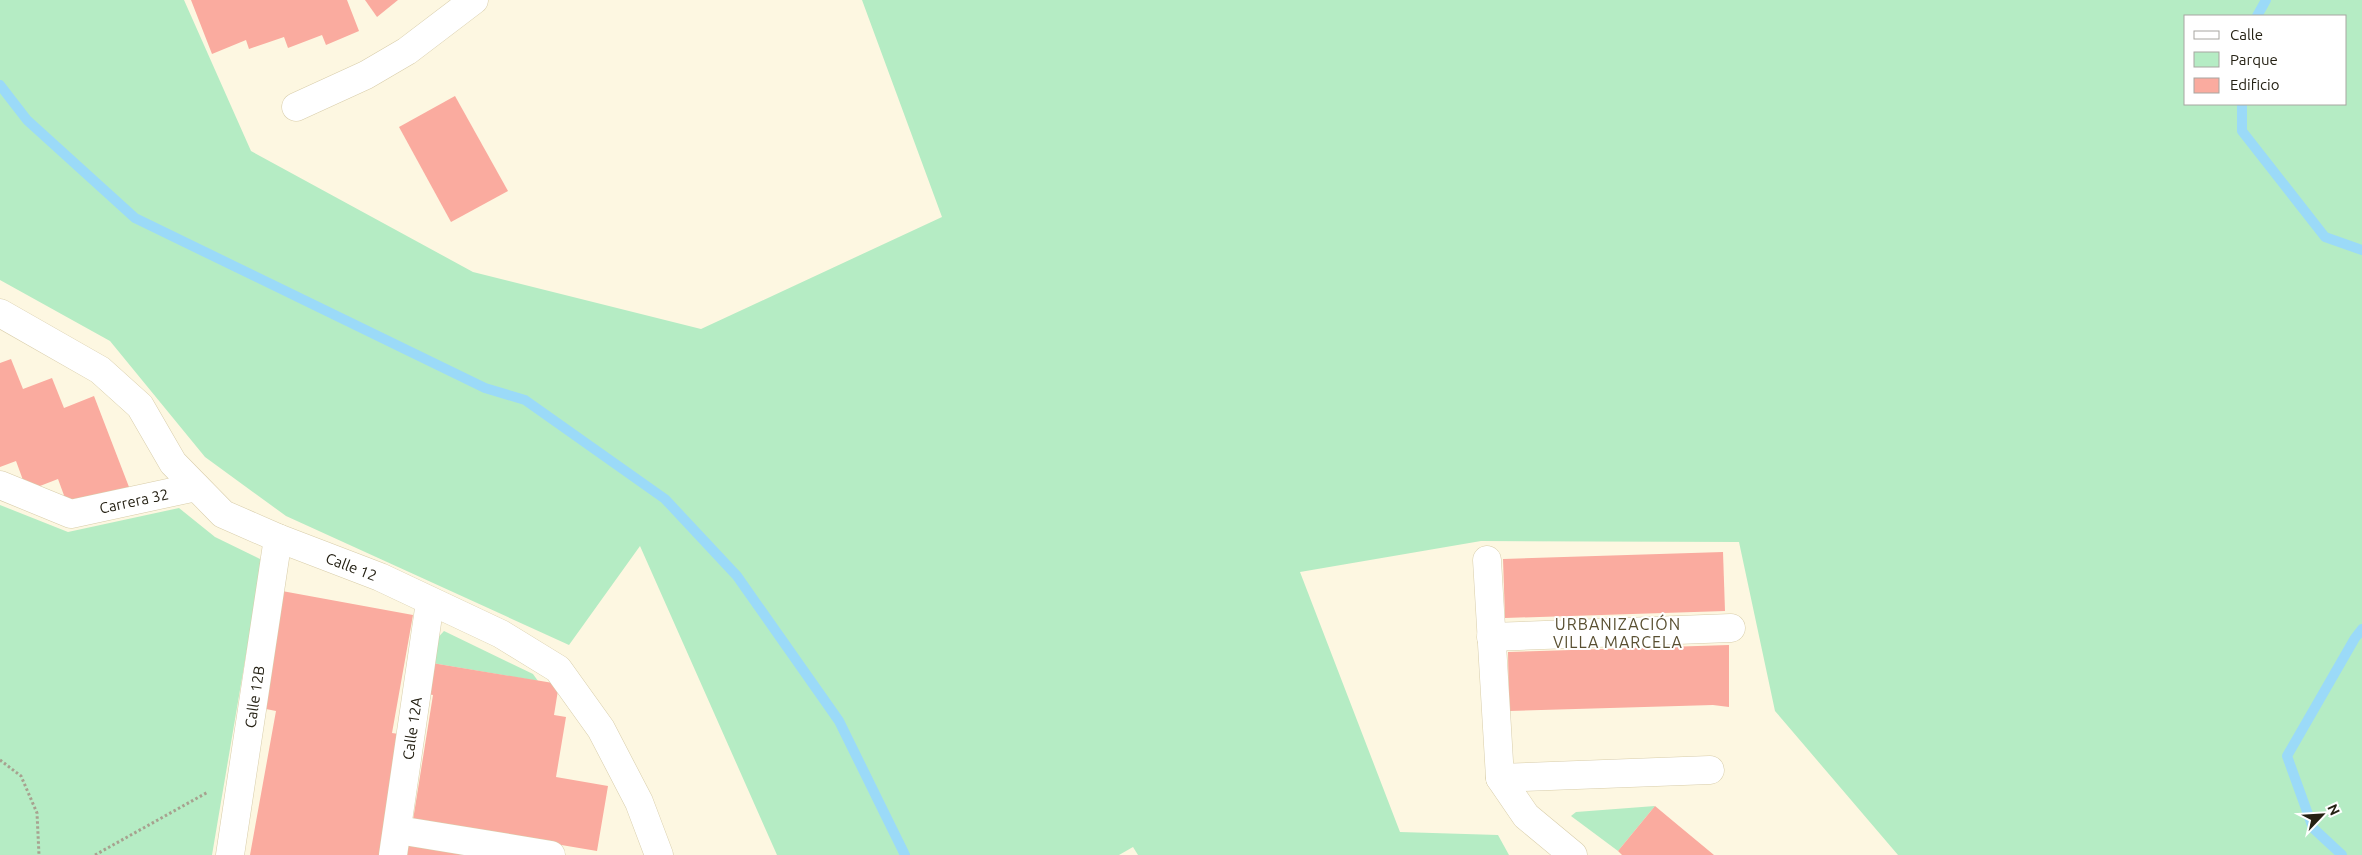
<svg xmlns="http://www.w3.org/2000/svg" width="2362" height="855" viewBox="0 0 2362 855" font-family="Ubuntu,sans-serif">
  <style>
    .green { fill: #b5ecc4; fill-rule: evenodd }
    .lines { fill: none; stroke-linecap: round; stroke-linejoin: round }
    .stream { stroke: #9bdaf8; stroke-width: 10 }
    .building { fill: #faab9f }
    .minor-casing { stroke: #d8cdaa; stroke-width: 29 }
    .path { stroke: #a7a18f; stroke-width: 3; stroke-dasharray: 2.5 2.5; stroke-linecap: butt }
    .minor { stroke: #fff; stroke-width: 28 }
    .labels { text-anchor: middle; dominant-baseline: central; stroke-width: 4; stroke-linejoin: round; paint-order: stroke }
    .street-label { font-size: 15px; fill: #252114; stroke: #fff }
    .neighbourhood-label { font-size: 16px; letter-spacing: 1px; fill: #594f31; stroke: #fff }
  </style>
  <rect width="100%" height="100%" fill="#fdf7e1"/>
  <g class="green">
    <path d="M0 0H184L251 151 473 272 701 329 942 217 862 0H2362V855H1898L1775 711 1739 542 1481 541 1300 572 1400 832 1498 835 1509 855H1138L1133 847 1119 855H777L640 546 569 645 286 516 205 457 110 341 0 280ZM2186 16H2346V104H2186Z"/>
    <path d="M0 505 68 532 179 508 215 537 262 560 212 855H0Z"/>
    <path d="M444 631 533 674 538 681 426 662 433 643Z"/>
    <path d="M1655 806 1618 851 1571 816 1576 812Z"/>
  </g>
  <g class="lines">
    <g class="stream">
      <path d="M2257 16 2266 0"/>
      <path d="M0 85 27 120 135 218 485 388 525 400 665 499 737 576 839 721 905 855"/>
      <path d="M2242 104V131L2325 237 2362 250"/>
      <path d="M2342 855 2313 828 2287 756 2355 638 2362 629"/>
    </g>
  </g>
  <g class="building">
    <path d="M191 0H347L359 31 326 45 322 35 288 48 284 37 249 49 246 40 212 54Z"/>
    <path d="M365 0H398L377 17Z"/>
    <path d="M455 96 508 191 451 222 399 127Z"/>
    <path d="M11 359 23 389 52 378 64 408 94 396 129 487 69 509 58 479 27 491 16 461 0 467V363Z"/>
    <path d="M1723 552 1725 611 1505 618 1503 559Z"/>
    <path d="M282 591 413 615 392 733 406 735 385 855H250L276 711 261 708Z"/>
    <path d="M1729 645V707L1713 705 1509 711 1508 652Z"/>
    <path d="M426 662 559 684 554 715 566 717 556 777 608 786 597 851 413 820 433 695 421 693Z"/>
    <path d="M1655 806 1679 826 1714 855H1622L1618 851Z"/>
    <path d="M409 841 487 855H407Z"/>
  </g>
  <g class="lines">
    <defs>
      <g id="minor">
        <path d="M296 107 366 75 407 51 474 0"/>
        <path id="s1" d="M0 313 100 370 140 406 173 463 223 514 278 538 380 577 501 634 558 669 601 729 639 802 659 855"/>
        <path id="s2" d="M0 485 71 514 196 487"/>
        <path d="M1487 560 1500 778 1526 816 1573 855"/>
        <path d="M1491 637 1731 628"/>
        <path d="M1500 778 1710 770"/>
        <path d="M398 830 551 855"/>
        <path id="s3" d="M230 855 278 538"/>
        <path id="s4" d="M393 855 430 602"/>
      </g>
    </defs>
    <use href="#minor" class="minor-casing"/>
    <g class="path">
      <path d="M0 760 21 776 37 813 39 855"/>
      <path d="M95 855 208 792"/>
    </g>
    <use href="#minor" class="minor"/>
  </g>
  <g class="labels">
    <g class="street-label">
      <text stroke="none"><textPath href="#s2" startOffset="141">Carrera 32</textPath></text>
      <text stroke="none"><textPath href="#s1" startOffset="445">Calle 12</textPath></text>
      <text stroke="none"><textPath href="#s3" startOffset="160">Calle 12B</textPath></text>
      <text stroke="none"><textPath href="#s4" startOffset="128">Calle 12A</textPath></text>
    </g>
    <g class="neighbourhood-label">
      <text x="1618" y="624">URBANIZACIÓN<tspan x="1618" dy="18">VILLA MARCELA</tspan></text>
    </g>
  </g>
  <rect x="2184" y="15" width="162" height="90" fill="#ffffff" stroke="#a8a6a1"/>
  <rect x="2194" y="31" width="25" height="8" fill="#ffffff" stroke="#a8a6a1"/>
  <text x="2230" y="40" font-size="15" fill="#252114">Calle</text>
  <rect x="2194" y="52" width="25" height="15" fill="#b5ecc4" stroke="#a8a6a1"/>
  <text x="2230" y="65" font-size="15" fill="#252114">Parque</text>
  <rect x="2194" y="78" width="25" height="15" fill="#faab9f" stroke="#a8a6a1"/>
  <text x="2230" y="90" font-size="15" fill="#252114">Edificio</text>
  <g transform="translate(2322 815) rotate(65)" stroke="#ffffff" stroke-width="4" paint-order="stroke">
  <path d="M0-4L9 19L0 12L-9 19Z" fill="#252114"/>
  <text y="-8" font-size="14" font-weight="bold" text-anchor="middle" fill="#252114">N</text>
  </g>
</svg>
